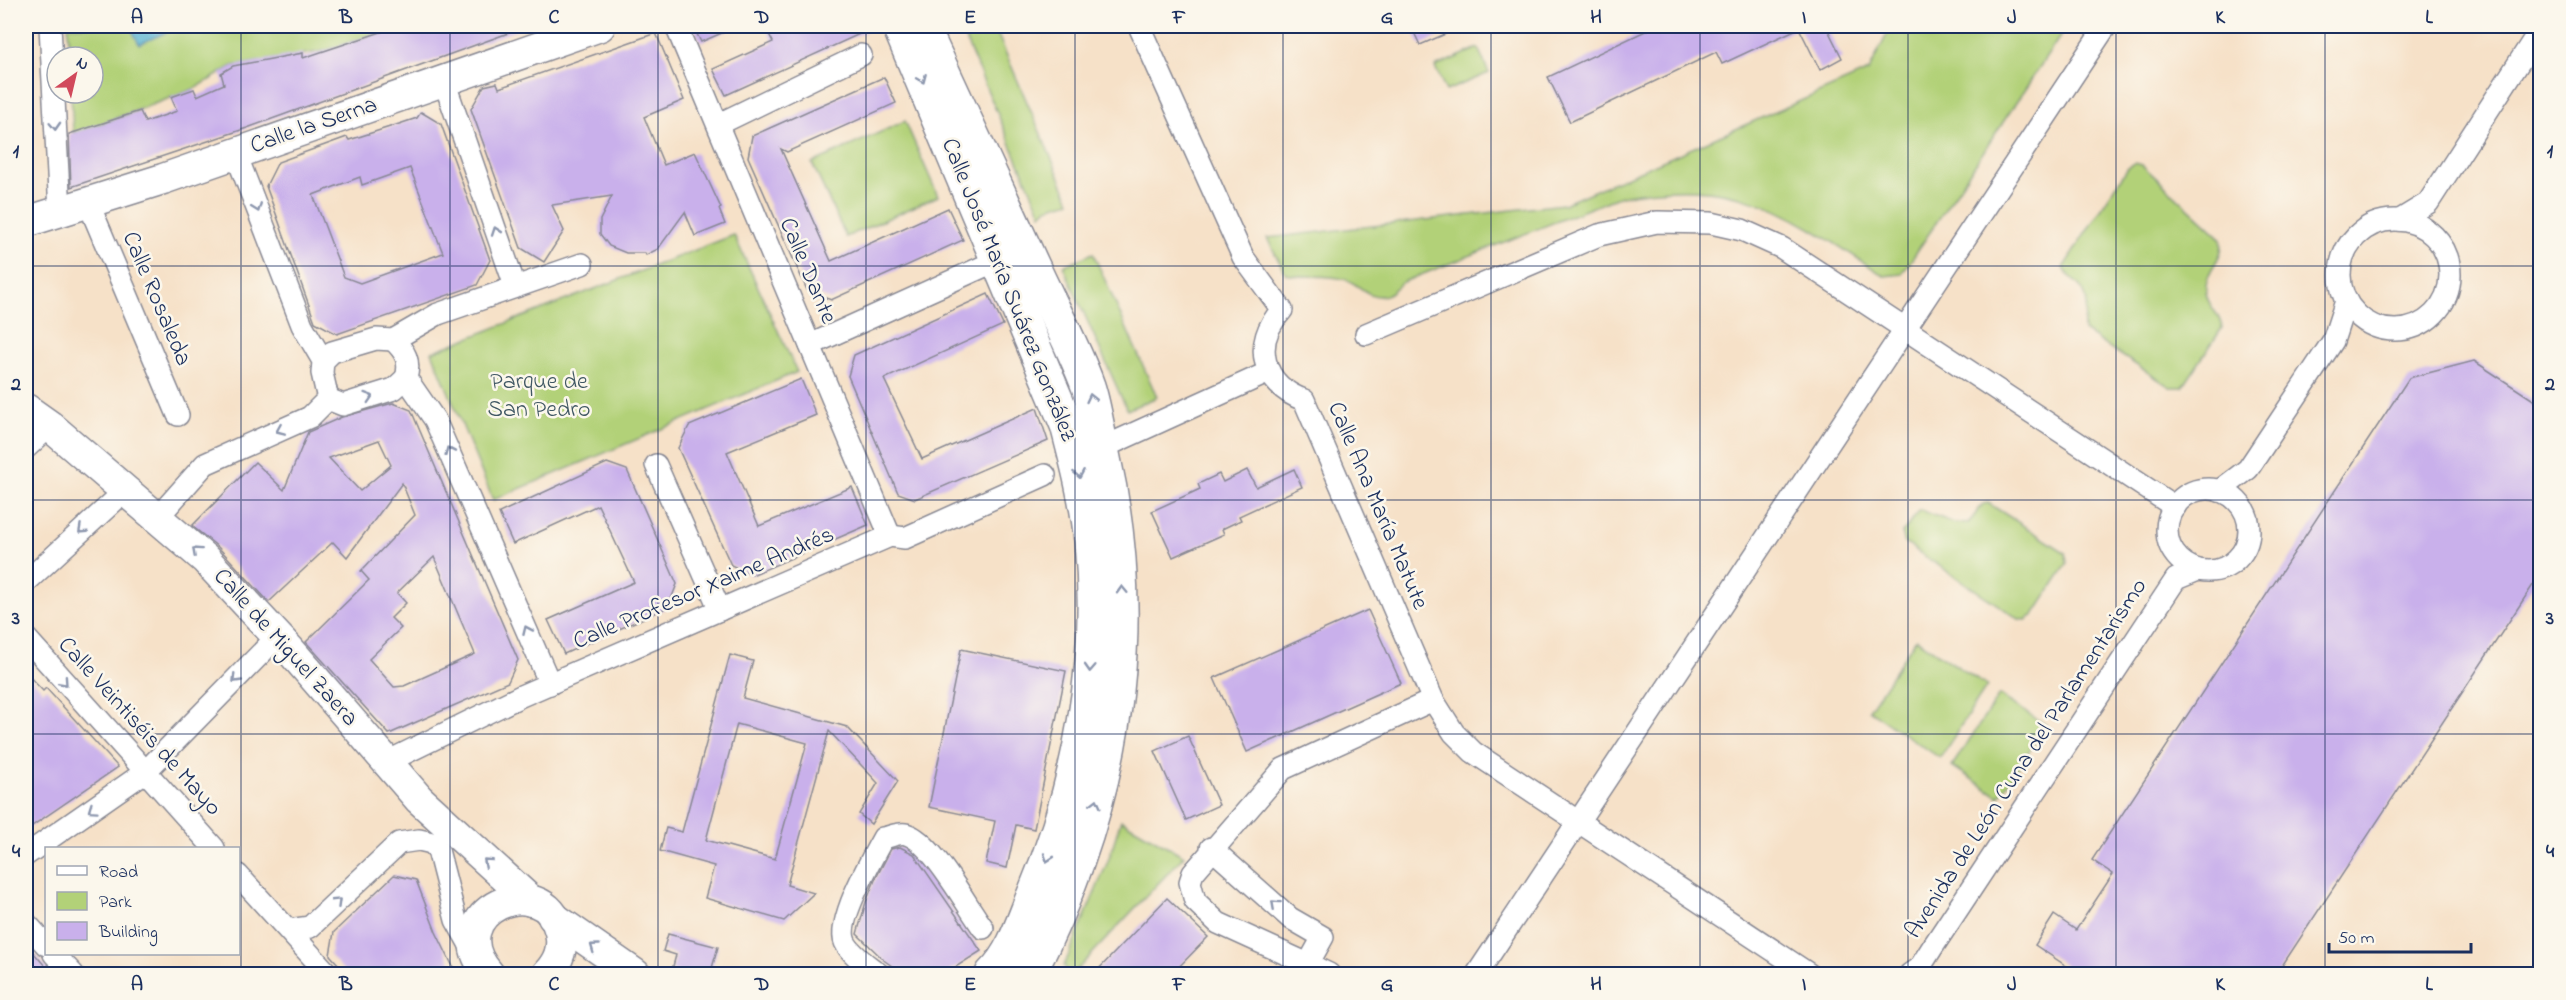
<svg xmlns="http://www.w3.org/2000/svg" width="2566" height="1000" viewBox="0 0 2566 1000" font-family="'Indie Flower',sans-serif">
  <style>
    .green { fill: #b2d178; stroke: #66806b; stroke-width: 1.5 }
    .water { fill: #52b1d1; stroke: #367098; stroke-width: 1.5 }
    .building { fill: #c9b0eb; fill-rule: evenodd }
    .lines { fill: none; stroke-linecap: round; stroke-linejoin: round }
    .street-casing { stroke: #888893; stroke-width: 24 }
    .secondary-casing { stroke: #888893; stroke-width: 33 }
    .primary-casing { stroke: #888893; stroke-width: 36 }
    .street { stroke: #fff; stroke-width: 21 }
    .secondary { stroke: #fff; stroke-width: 30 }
    .primary { stroke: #fff; stroke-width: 33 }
    .oneway { stroke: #8d97ae }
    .grid { fill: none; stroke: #1b2f5e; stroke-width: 1.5; stroke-opacity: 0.55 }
    .labels { text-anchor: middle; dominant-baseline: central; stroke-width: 5; stroke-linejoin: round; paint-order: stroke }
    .street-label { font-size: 24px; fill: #1b2f5e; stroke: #fbf7ec }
    .park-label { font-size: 24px; fill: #415864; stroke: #fbf7ec }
    .neatline { fill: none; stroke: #1b2f5e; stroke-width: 2 }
    .grid-label { font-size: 20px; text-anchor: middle; font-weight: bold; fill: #1b2f5e }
  </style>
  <rect width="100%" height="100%" fill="#fbf7ec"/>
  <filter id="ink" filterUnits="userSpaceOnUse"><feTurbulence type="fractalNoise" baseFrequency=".0167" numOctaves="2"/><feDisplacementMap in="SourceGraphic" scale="12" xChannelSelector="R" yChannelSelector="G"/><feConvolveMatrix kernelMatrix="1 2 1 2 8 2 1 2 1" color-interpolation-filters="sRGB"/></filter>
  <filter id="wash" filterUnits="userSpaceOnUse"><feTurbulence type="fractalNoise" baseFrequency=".008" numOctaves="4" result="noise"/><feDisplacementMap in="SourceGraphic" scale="24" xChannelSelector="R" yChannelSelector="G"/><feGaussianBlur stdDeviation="1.35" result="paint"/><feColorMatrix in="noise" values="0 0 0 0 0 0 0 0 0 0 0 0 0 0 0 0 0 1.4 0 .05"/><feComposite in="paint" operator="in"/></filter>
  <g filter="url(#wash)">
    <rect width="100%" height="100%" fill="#f6e1c8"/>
    <g class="green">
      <path d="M68 26H399L324 51 233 66 194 89 79 132H73L71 93H93V57H69Z"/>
      <path d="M984 26H994L1070 201 1047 208 1041 214 963 34Z"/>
      <path d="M1891 26H2067L1902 274 1884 276C1789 213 1740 174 1621 196L1403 282C1394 288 1391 296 1380 296 1368 297 1358 284 1347 280 1326 273 1306 279 1286 274L1267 238 1564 204 1869 71Z"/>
      <path d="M1478 48 1489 73 1446 91 1435 67Z"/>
      <path d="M905 121 938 196 846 237 812 163Z"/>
      <path d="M2135 163 2142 165 2221 238C2226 258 2207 267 2206 286 2204 304 2220 312 2222 328L2183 387H2170L2084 331C2082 319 2089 310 2086 298 2083 284 2069 280 2063 268L2128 167Z"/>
      <path d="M734 235 797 372 493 500 432 352Z"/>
      <path d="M1093 253 1157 397 1127 410 1063 266Z"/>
      <path d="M1988 503 2066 553 2067 564 2034 615 2026 620 2019 619 1905 543 1902 533 1920 510 1954 523 1968 524 1983 504Z"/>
      <path d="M1916 639 1987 686 1940 758 1869 710Z"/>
      <path d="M1999 695 2046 725 1999 797 1952 766Z"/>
      <path d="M1121 820 1184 856 1074 973 1069 974 1064 966 1108 861Z"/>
    </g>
    <path class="water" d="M130 26H181L139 44Z"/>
    <g id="blocks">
      <g class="building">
        <path d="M399 26 525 27 247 128 71 187 69 134 140 111 145 122 177 111 171 97 194 89 197 96 224 84 221 73 233 66 303 53V58Z"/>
        <path d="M693 26H738L701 42Z"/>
        <path d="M765 26H877L726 95 713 69 773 42Z"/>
        <path d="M1411 26H1464L1420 45Z"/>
        <path d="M1656 26H1826L1842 58 1820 70 1799 28 1722 64 1716 52 1570 122 1548 77Z"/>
        <path d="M656 33 684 100 644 117 664 165 695 152 721 208 719 209 725 224 695 236 685 212 658 249 646 255 645 253H626L609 246 600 234V220L612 196 552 205 564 231 544 262 521 248 471 109 484 86 497 83 499 88Z"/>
        <path d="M884 77 896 103 787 152 781 149 831 261 948 208 963 240 831 300 807 290 748 157 752 136Z"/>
        <path d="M421 112 441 124 490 260 477 285 337 334 315 322 266 186 278 162 347 137 349 140 393 126 417 118ZM410 168 443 253 360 283 344 277 313 195 360 177 362 185Z"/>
        <path d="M988 294 1003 325 884 379 922 459 1037 408 1048 441 915 499 898 493 848 376 854 355Z"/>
        <path d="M2474 361 2541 405V573L2276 975H2080L2035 945 2054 915 2076 930 2113 874 2092 860 2409 378Z"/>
        <path d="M801 379 816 415 727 452 759 526 852 487 868 525 752 575 731 565 678 448 689 426Z"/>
        <path d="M393 403 411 410 518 660 508 682 389 734 306 642 369 580 361 571 415 515 402 483 347 557 333 542 269 602 218 547 192 526 255 462 284 490 308 432 342 417ZM379 440 391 465 360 491 329 458ZM434 557 475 654 404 686 394 687 369 659 401 628 391 618 406 603 397 593Z"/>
        <path d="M607 463 627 470 677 584 668 607 564 654 548 620 634 582 598 505 513 544 499 513Z"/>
        <path d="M1294 469 1302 487 1239 516 1241 520 1222 529 1224 534 1173 557 1152 511 1200 489 1198 484 1219 474 1223 482 1247 470 1256 487Z"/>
        <path d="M1368 610 1401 683 1247 752 1214 678Z"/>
        <path d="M961 649 1066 671 1034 829 1016 825 1007 868 986 863 995 821 929 807Z"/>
        <path d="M730 655 753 661 743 698 847 727 898 781 871 824 859 814 878 783 829 731 787 885 814 893 784 921 705 898 714 866 660 851 666 828 682 832ZM737 724 807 743 775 859 706 840Z"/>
        <path d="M26 673 43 691 46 688 118 767 26 830Z"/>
        <path d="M1188 736 1219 805 1186 820 1155 751Z"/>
        <path d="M900 847 914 854 981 951 943 975 903 974 885 961 857 934 866 902 875 880 891 849Z"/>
        <path d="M394 875 416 880 436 932 457 975H348L330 955 334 932Z"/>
        <path d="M1167 898 1208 937 1171 975H1093Z"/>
        <path d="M668 934 718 947 710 975H687L672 970 676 955 663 951Z"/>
        <path d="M26 944 53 975H26Z"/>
      </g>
    </g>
  </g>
  <g filter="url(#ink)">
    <use href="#blocks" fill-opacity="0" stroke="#888893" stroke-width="1.5"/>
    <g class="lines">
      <defs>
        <g id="street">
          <path d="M50 26 60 211"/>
          <path d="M676 26 890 536"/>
          <path d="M1139 26 1243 257 1282 310C1251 343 1262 385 1304 400L1433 700 1454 733 1473 752 1809 974"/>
          <path d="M444 81 515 286"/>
          <path d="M719 124 861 55"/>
          <path d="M236 154 302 325 323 361 322 373 328 399"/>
          <path d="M88 202 178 415"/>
          <path d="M2400 220 2428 203 2540 30"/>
          <circle cx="2395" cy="275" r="55"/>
          <path d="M1366 334 1599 235 1657 222 1711 223 1742 230 1782 248 2175 507"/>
          <path d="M393 340C405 351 411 361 406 378L435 420 550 684"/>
          <path d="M810 345 1009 255"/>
          <path d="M323 361 332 352 376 339 393 340 438 314 582 264"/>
          <path d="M328 399 343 405 394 389 406 378"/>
          <path d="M26 448 50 426"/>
          <path d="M1102 448 1269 372"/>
          <path d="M656 465 720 610"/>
          <circle cx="2208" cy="530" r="41"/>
          <path d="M2219 491 2248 469 2258 454 2333 341 2346 301"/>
          <path d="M158 517 205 464 310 417 328 399"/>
          <path d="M26 582 126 490"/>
          <path d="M26 638 214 848"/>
          <path d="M387 762 521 696 890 536 905 538 1045 475"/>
          <path d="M1211 848 1290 918 1323 937 1308 964 1218 923 1195 901 1190 882 1193 873 1283 769 1433 700"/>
          <path d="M26 855 145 772 277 637"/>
          <path d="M238 875 328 974"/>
          <path d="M26 923 46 945"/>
          <path d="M289 930 310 927 399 843 419 840 432 843 438 850 456 920 474 952"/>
          <path d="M54 954 73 974"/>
          <path d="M1308 964 1329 974"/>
          <path d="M879 974C868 965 851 955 845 942 836 922 872 858 883 838 890 837 899 832 906 834 932 841 966 905 983 928"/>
          <path d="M1477 974 2106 26"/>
          <path d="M1910 974 1920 967 1932 948 2176 579 2198 570"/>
        </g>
        <g id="secondary">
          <path d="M26 222 163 179 600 26"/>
          <path d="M26 409 50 426 205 559 290 650 419 799 531 901"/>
          <path d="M553 917 635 974"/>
          <path d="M489 974C435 912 545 865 560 932 564 949 558 962 547 974"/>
        </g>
        <g id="primary">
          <path d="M899 26 1067 425C1077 463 1087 502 1091 541 1103 660 1080 785 1034 894 1023 921 1013 954 992 974"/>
          <path d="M927 37C963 116 1000 194 1036 273 1053 310 1074 347 1088 386 1095 407 1098 432 1103 454 1144 635 1113 810 1029 974"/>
        </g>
      </defs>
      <use href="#street" class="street-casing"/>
      <use href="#secondary" class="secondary-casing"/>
      <use href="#primary" class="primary-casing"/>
      <use href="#street" class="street"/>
      <use href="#secondary" class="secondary"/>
      <use href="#primary" class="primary"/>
    </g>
    <defs><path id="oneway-chevron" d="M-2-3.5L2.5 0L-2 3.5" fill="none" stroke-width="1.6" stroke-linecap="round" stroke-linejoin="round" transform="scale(1.5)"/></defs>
    <g class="oneway">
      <use href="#oneway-chevron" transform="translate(922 79) rotate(67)"/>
      <use href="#oneway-chevron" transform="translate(55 126) rotate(87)"/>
      <use href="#oneway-chevron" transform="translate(257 208) rotate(69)"/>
      <use href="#oneway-chevron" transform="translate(496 231) rotate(-109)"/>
      <use href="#oneway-chevron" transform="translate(369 397) rotate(-18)"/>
      <use href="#oneway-chevron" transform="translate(1091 398) rotate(-103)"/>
      <use href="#oneway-chevron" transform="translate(280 430) rotate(157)"/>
      <use href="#oneway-chevron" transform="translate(449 451) rotate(-114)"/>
      <use href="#oneway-chevron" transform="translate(1079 474) rotate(80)"/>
      <use href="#oneway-chevron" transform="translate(82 530) rotate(137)"/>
      <use href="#oneway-chevron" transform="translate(196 551) rotate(-138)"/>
      <use href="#oneway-chevron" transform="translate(1122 590) rotate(-92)"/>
      <use href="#oneway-chevron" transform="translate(527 630) rotate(-114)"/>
      <use href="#oneway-chevron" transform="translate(1090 668) rotate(93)"/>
      <use href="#oneway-chevron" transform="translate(236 679) rotate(134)"/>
      <use href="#oneway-chevron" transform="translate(64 682) rotate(48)"/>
      <use href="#oneway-chevron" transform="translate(1096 803) rotate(-76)"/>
      <use href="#oneway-chevron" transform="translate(92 809) rotate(145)"/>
      <use href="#oneway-chevron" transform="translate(1048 858) rotate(109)"/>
      <use href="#oneway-chevron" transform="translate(487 862) rotate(-138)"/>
      <use href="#oneway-chevron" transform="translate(337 902) rotate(-44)"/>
      <use href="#oneway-chevron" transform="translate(1275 904) rotate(-138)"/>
      <use href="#oneway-chevron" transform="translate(594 947) rotate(-144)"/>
    </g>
  </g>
  <path class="grid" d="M241 26V974M450 26V974M658 26V974M866 26V974M1075 26V974M1283 26V974M1491 26V974M1700 26V974M1908 26V974M2116 26V974M2325 26V974M26 266H2540M26 500H2540M26 734H2540"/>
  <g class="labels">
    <g class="street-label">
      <text transform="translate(314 126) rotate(-19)">Calle la Serna</text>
      <text transform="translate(807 271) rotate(67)">Calle Dante</text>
      <text transform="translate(1008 290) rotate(68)">Calle José María Suárez González</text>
      <text transform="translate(156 299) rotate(67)">Calle Rosaleda</text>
      <text transform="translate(1377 506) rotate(67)">Calle Ana María Matute</text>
      <text transform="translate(704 589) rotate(-23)">Calle Profesor Xaime Andrés</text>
      <text transform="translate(285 648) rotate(48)">Calle de Miguel Zaera</text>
      <text transform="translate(139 727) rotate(48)">Calle Veintiséis de Mayo</text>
      <text transform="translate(2027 759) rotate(-57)">Avenida de León Cuna del Parlamentarismo</text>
    </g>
    <g class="park-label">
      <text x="539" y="382">Parque de<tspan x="539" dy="28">San Pedro</tspan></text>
    </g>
  </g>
  <rect width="2566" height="1000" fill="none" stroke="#fbf7ec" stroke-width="66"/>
  <rect x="45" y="847" width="195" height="108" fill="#fbf7ec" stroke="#a1a7b3" stroke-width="1.5"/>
  <rect x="57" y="866" width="30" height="9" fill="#ffffff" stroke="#a1a7b3" stroke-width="1.5"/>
  <text x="99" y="877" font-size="18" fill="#1b2f5e">Road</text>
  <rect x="57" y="892" width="30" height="18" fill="#b2d178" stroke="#a1a7b3" stroke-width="1.5"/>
  <text x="99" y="907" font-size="18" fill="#1b2f5e">Park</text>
  <rect x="57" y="922" width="30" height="18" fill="#c9b0eb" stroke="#a1a7b3" stroke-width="1.5"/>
  <text x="99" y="937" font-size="18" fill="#1b2f5e">Building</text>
  <g transform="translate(75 75) rotate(34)"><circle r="28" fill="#fbf7ec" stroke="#a1a7b3" stroke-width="1.5"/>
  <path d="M0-4.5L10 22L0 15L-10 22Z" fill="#d1495b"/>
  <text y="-9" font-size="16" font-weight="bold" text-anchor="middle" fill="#1b2f5e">N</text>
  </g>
  <path d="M2329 943v9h142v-9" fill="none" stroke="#1b2f5e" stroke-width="3"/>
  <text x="2338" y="943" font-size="18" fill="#1b2f5e" stroke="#fbf7ec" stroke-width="4.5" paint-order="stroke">50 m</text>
  <rect x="33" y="33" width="2500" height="934" class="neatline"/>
  <g class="grid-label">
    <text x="137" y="23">A</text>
    <text x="346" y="23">B</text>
    <text x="554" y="23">C</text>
    <text x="762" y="23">D</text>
    <text x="970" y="23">E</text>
    <text x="1179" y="23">F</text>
    <text x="1387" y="23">G</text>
    <text x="1596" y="23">H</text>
    <text x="1804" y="23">I</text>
    <text x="2012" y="23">J</text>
    <text x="2220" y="23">K</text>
    <text x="2429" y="23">L</text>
    <text x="16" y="157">1</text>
    <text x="2550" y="157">1</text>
    <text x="16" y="390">2</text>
    <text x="2550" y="390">2</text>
    <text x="16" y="624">3</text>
    <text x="2550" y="624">3</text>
    <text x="16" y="857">4</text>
    <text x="2550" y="857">4</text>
    <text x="137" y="990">A</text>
    <text x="346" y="990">B</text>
    <text x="554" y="990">C</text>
    <text x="762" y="990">D</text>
    <text x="970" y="990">E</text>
    <text x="1179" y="990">F</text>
    <text x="1387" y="990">G</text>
    <text x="1596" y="990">H</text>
    <text x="1804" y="990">I</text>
    <text x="2012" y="990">J</text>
    <text x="2220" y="990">K</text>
    <text x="2429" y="990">L</text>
  </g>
</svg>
